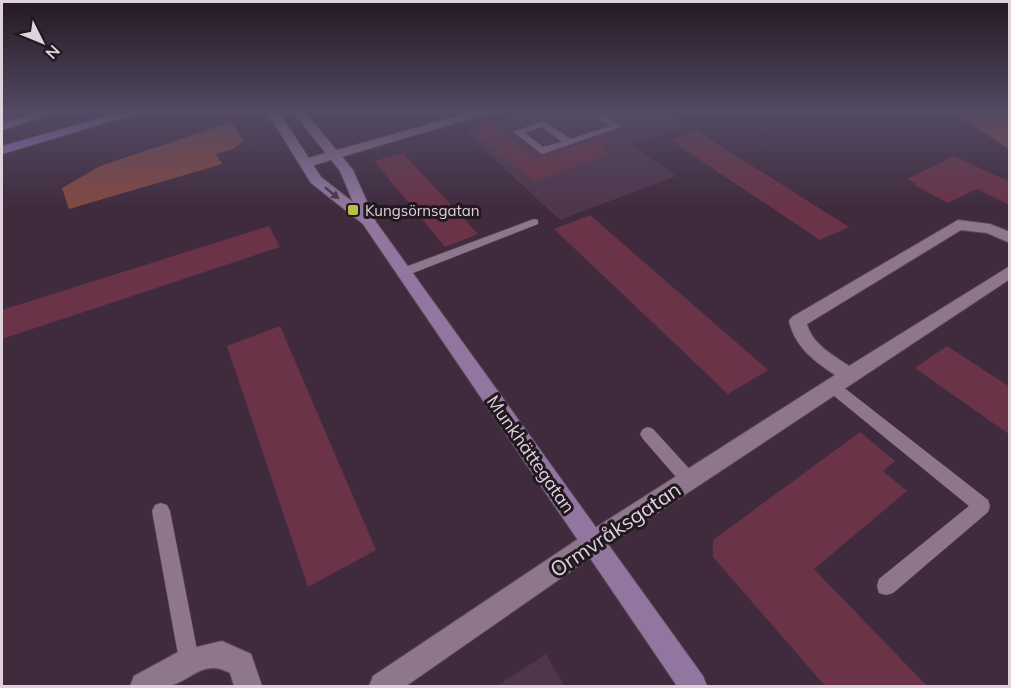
<svg xmlns="http://www.w3.org/2000/svg" width="1011" height="688" viewBox="0 0 1011 688" font-family="Mulish,sans-serif">
  <style>
    .built { fill: #4f364c }
    .green { fill: #834942 }
    .building { fill: #6a3347 }
    .lines { fill: none; stroke-linecap: round; stroke-linejoin: round }
    .service-casing { stroke: #5a4859; stroke-width: 1 }
    .minor-casing { stroke: #5a4859; stroke-width: 2 }
    .secondary-casing { stroke: #5a4859; stroke-width: 2 }
    .motorway-casing { stroke: #5a4859; stroke-width: 2 }
    .service { fill: #8e768c; fill-rule: evenodd }
    .minor { fill: #8e768c; fill-rule: evenodd }
    .secondary { fill: #91779f; fill-rule: evenodd }
    .motorway { fill: #9979ca; fill-rule: evenodd }
    .oneway { fill: #48394c }
    .poi-dot { fill: #b7c147; stroke: #211820; stroke-width: 2 }
    .labels { text-anchor: middle; dominant-baseline: central; stroke-width: 6; stroke-linejoin: round; paint-order: stroke }
    .far-poi-label { font-size: 15px; fill: #dfd2dd; stroke: #211820; text-anchor: start }
    .street-label { font-size: 18px; fill: #dfd2dd; stroke: #211820 }
    .near-street-label { font-size: 21px; fill: #dfd2dd; stroke: #211820 }
  </style>
  <rect width="100%" height="100%" fill="#402b3e"/>
  <g class="built">
    <path d="M527 112H665L687 126 632 145 676 176 560 220 464 131Z"/>
    <path d="M546 654 564 686H497Z"/>
  </g>
  <g class="green">
    <path d="M952 112H1009V149Z"/>
    <path d="M231 122 244 141 233 149 216 154 222 164 69 209 62 188 100 166Z"/>
  </g>
  <g class="building">
    <path d="M485 118 538 159 600 137 607 155 534 182 473 132Z"/>
    <path d="M697 131 849 227 820 240 670 140Z"/>
    <path d="M403 153 478 234 445 247 374 161Z"/>
    <path d="M954 156 1010 182V205L977 189 948 203 914 185 917 184 907 179Z"/>
    <path d="M590 215 768 370 728 394 554 229Z"/>
    <path d="M269 226 280 247 2 339V310Z"/>
    <path d="M280 326 376 550 308 587 227 346Z"/>
    <path d="M947 346 1010 387V435L915 368Z"/>
    <path d="M860 432 895 461 883 471 907 491 814 569 928 687H826L713 557V540Z"/>
  </g>
  <g class="lines">
    <defs>
      <g id="service">
        <path d="M590 112H600L621 127 542 154 513 132 543 121 571 139 610 126ZM542 127 562 142 543 147 525 133Z"/>
        <path d="M534 219 538 220V224L408 275 404 276 398 272 400 269Z"/>
        <path d="M833 381 838 383 988 500 990 506 988 512 893 593 886 595 879 593 877 586 879 579 969 506 828 391 826 387 828 383Z"/>
        <path d="M648 427 653 429 695 475 697 480 695 485 689 487 683 485 643 439 640 434 643 429Z"/>
        <path d="M161 503 167 505 170 511 199 660 196 667 189 670 182 667 179 660 152 511 155 505Z"/>
      </g>
      <g id="minor">
        <path d="M473 112H492L311 166H301L300 163 301 160Z"/>
        <path d="M958 220 990 224 1010 232V243L987 233 961 230 807 324C812 344 833 355 849 366L1010 266V279L600 551 406 686H369L373 676 584 535 835 375C814 361 795 347 789 321L792 317Z"/>
        <path d="M222 641 251 654 262 686H234L230 673C203 658 190 682 169 686 157 688 142 686 130 686L134 676 180 651Z"/>
      </g>
      <path id="secondary" d="M267 112H279L321 177 353 202 340 171 293 112H305L353 170 376 222 703 676 707 686H677L363 224 311 183Z"/>
      <g id="motorway">
        <path d="M39 112H58L2 130V123Z"/>
        <path d="M123 112H142L2 154V146Z"/>
      </g>
    </defs>
    <use href="#service" class="service-casing"/>
    <use href="#minor" class="minor-casing"/>
    <use href="#secondary" class="secondary-casing"/>
    <use href="#motorway" class="motorway-casing"/>
    <use href="#service" class="service"/>
    <use href="#minor" class="minor"/>
    <use href="#secondary" class="secondary"/>
    <use href="#motorway" class="motorway"/>
  </g>
  <defs><path id="oneway-solid" d="M-6-.8H1V-3.2L6.5 0L1 3.2V.8H-6Z" transform="scale(1.5)"/></defs>
  <use class="oneway" href="#oneway-solid" transform="translate(332 193) rotate(39)"/>
  <linearGradient id="sky" x2="0" y2="1"><stop stop-color="#231822"/><stop offset="0.54" stop-color="#534a63"/><stop offset="1" stop-color="#534a63" stop-opacity="0"/></linearGradient>
  <rect width="1011" height="208" fill="url(#sky)"/>
  <rect class="poi-dot" x="347" y="204" width="12" height="12" rx="3"/>
  <g class="labels">
    <g class="far-poi-label">
      <text x="365" y="210">Kungsörnsgatan</text>
    </g>
    <g class="street-label">
      <text transform="translate(531 454) rotate(55)">Munkhättegatan</text>
    </g>
    <g class="near-street-label">
      <text transform="translate(615 529) rotate(-34)">Ormvråksgatan</text>
    </g>
  </g>
  <rect width="1011" height="688" fill="none" stroke="#dfd2dd" stroke-width="6"/>
  <g transform="translate(42 42) rotate(133)" stroke="#211820" stroke-width="4.5" paint-order="stroke">
  <path d="M0-4.5L10 22L0 15L-10 22Z" fill="#dfd2dd"/>
  <text y="-9" font-size="16" font-weight="bold" text-anchor="middle" fill="#dfd2dd">N</text>
  </g>
</svg>
